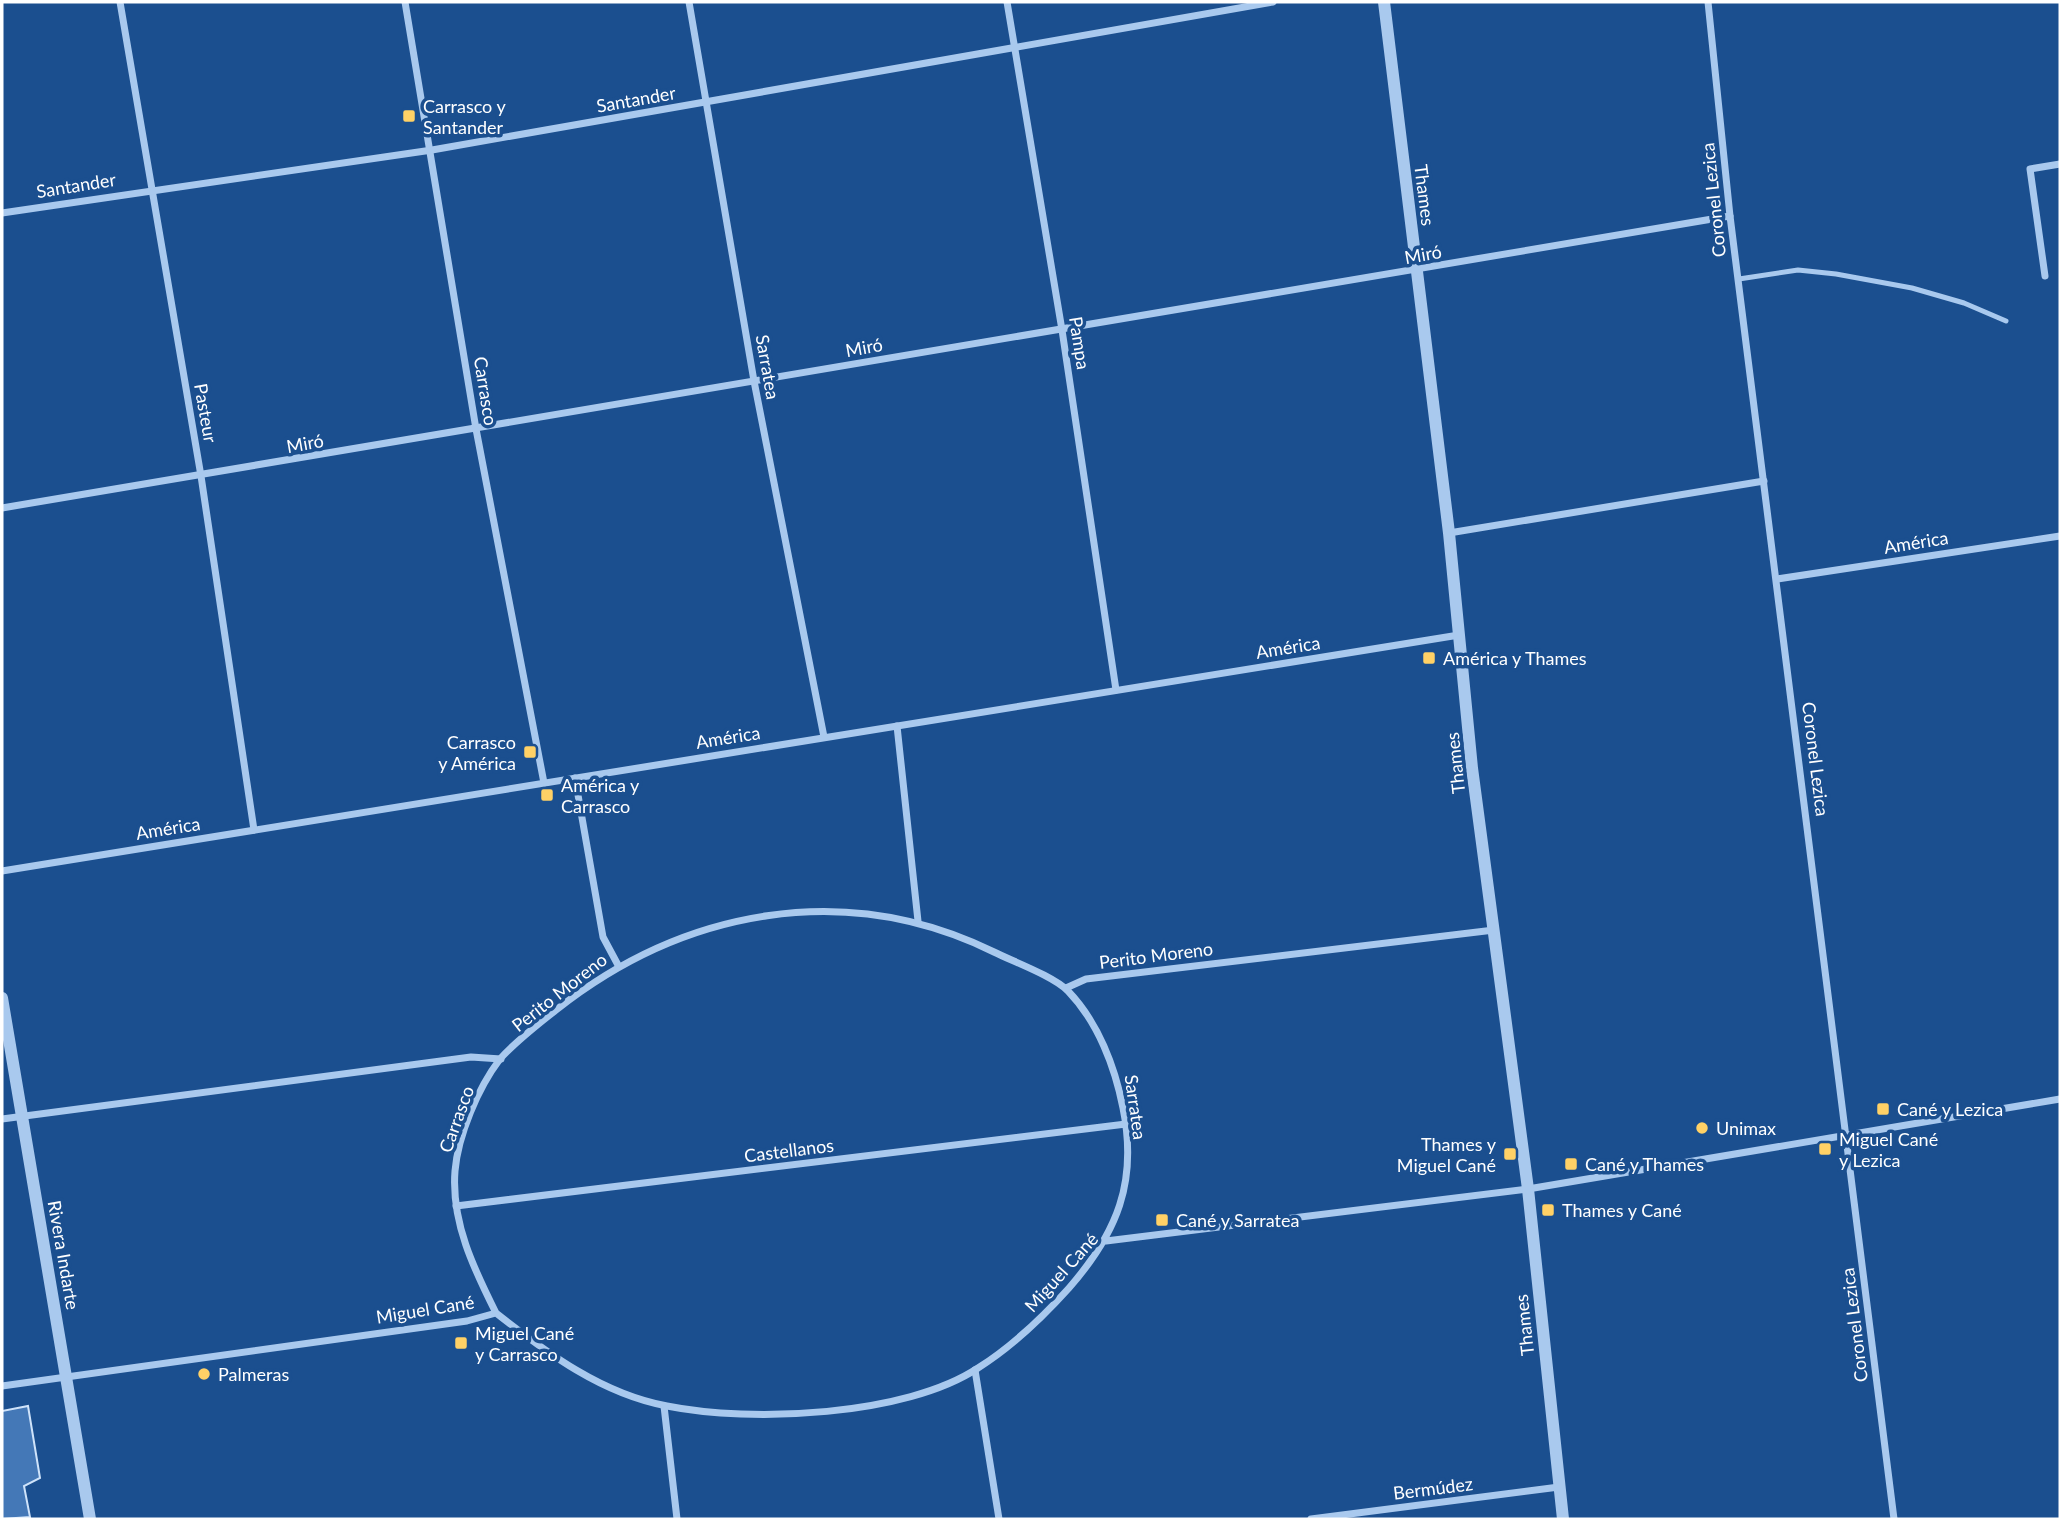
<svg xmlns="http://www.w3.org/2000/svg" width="2062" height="1521" viewBox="0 0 2062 1521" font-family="Lato,sans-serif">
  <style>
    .building { fill: #4478b7; stroke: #cfe3fa; stroke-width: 2 }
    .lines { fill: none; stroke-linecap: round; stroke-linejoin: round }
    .service { stroke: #a9c9ee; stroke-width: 5 }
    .minor { stroke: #a9c9ee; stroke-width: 7 }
    .tertiary { stroke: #a9c9ee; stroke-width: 12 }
    .poi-dot { fill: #ffd166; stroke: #1b4f8f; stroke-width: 2.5 }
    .labels { text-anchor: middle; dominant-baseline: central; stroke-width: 7; stroke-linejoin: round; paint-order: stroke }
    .street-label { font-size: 18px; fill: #fff; stroke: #1b4f8f }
    .poi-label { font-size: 18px; fill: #fff; stroke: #1b4f8f; text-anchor: start }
  </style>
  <rect width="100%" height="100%" fill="#1b4f8f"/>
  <path class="building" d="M28 1406 40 1478 24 1486 30 1517 2 1519V1411Z"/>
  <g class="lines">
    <path class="service" d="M1739 279 1798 270 1836 274 1912 288 1964 303 2006 321"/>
    <g class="minor">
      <path d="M120 2 201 476 254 830"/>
      <path d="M405 2 476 429 544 783"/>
      <path d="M689 2 754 381 824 737"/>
      <path d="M1007 2 1062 330 1116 690"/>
      <path d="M1708 2 1730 216 1894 1519"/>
      <path d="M2 213 432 150 1273 2"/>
      <path d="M2045 276 2030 169 2060 164"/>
      <path d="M2 508 1730 216"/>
      <path d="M1449 533 1764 481"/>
      <path d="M1777 579 2060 536"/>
      <path d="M897 726 918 921"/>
      <path d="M575 778 603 937 618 965"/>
      <path d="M2 871 1459 635"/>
      <path d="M1066 988 1086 979 1494 930"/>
      <path d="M2 1119 471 1057 501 1059"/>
      <path d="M456 1206 1126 1124"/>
      <path d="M1106 1241 1528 1189 2060 1099"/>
      <path d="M975 1370 999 1519"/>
      <path d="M2 1386 467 1321 496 1313C547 1353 602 1394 667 1406 751 1423 906 1416 978 1368 1013 1346 1042 1318 1069 1288 1117 1233 1138 1182 1123 1108 1115 1067 1098 1022 1068 991 1053 976 1014 962 994 952 845 879 684 909 556 1010 537 1025 516 1041 500 1059 478 1088 458 1135 455 1171 451 1222 474 1269 496 1313"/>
      <path d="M664 1406 677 1519"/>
      <path d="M1311 1519 1559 1487"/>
    </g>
    <g class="tertiary">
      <path d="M1384 2 1449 533 1472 768 1528 1189 1563 1519"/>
      <path d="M2 998 90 1519"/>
    </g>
  </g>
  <g class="poi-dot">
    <rect x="402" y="109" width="14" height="14" rx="3.5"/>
    <rect x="1422" y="651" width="14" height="14" rx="3.5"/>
    <rect x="523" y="745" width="14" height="14" rx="3.5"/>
    <rect x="540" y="788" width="14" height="14" rx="3.5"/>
    <rect x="1876" y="1102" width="14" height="14" rx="3.5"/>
    <circle cx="1702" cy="1128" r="7"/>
    <rect x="1818" y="1142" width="14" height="14" rx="3.5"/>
    <rect x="1503" y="1147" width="14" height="14" rx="3.5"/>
    <rect x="1564" y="1157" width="14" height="14" rx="3.5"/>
    <rect x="1541" y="1203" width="14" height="14" rx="3.5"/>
    <rect x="1155" y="1213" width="14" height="14" rx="3.5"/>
    <rect x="454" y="1336" width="14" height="14" rx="3.5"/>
    <circle cx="204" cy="1374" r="7"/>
  </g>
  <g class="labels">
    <g class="street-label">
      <text transform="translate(636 99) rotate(-10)">Santander</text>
      <text transform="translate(76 185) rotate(-9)">Santander</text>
      <text transform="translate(1425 195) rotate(83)">Thames</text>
      <text transform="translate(1713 200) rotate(-96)">Coronel Lezica</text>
      <text transform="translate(1423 254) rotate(-10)">Miró</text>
      <text transform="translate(1080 343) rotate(81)">Pampa</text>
      <text transform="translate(864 347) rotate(-10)">Miró</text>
      <text transform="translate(768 367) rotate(80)">Sarratea</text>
      <text transform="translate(486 391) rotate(81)">Carrasco</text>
      <text transform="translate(206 413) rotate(80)">Pasteur</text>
      <text transform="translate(305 443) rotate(-10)">Miró</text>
      <text transform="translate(1916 542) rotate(-9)">América</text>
      <text transform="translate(1288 647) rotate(-9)">América</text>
      <text transform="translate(728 737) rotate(-9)">América</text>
      <text transform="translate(1816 759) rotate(83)">Coronel Lezica</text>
      <text transform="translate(1455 763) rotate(-96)">Thames</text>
      <text transform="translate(168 828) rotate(-9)">América</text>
      <text transform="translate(1156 955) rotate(-7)">Perito Moreno</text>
      <text transform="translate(559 992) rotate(-38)">Perito Moreno</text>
      <text transform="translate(1136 1107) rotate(82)">Sarratea</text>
      <text transform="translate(456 1119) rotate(-70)">Carrasco</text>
      <text transform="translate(789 1150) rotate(-7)">Castellanos</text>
      <text transform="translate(64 1255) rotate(80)">Rivera Indarte</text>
      <text transform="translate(1061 1272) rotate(-48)">Miguel Cané</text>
      <text transform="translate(425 1309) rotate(-9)">Miguel Cané</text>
      <text transform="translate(1524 1325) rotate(-96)">Thames</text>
      <text transform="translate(1854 1325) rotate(-97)">Coronel Lezica</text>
      <text transform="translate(1433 1488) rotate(-7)">Bermúdez</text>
    </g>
    <g class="poi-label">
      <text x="423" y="106">Carrasco y<tspan x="423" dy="21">Santander</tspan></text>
      <text x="1443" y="658">América y Thames</text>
      <text x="516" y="742" text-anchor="end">Carrasco<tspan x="516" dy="21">y América</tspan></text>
      <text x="561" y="785">América y<tspan x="561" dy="21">Carrasco</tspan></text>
      <text x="1897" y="1109">Cané y Lezica</text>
      <text x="1716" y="1128">Unimax</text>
      <text x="1839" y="1139">Miguel Cané<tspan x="1839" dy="21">y Lezica</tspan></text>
      <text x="1496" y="1144" text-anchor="end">Thames y<tspan x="1496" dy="21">Miguel Cané</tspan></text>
      <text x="1585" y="1164">Cané y Thames</text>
      <text x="1562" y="1210">Thames y Cané</text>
      <text x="1176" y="1220">Cané y Sarratea</text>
      <text x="475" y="1333">Miguel Cané<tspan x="475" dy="21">y Carrasco</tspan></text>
      <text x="218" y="1374">Palmeras</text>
    </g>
  </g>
  <rect width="2062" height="1521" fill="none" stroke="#ffffff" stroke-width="7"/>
</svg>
